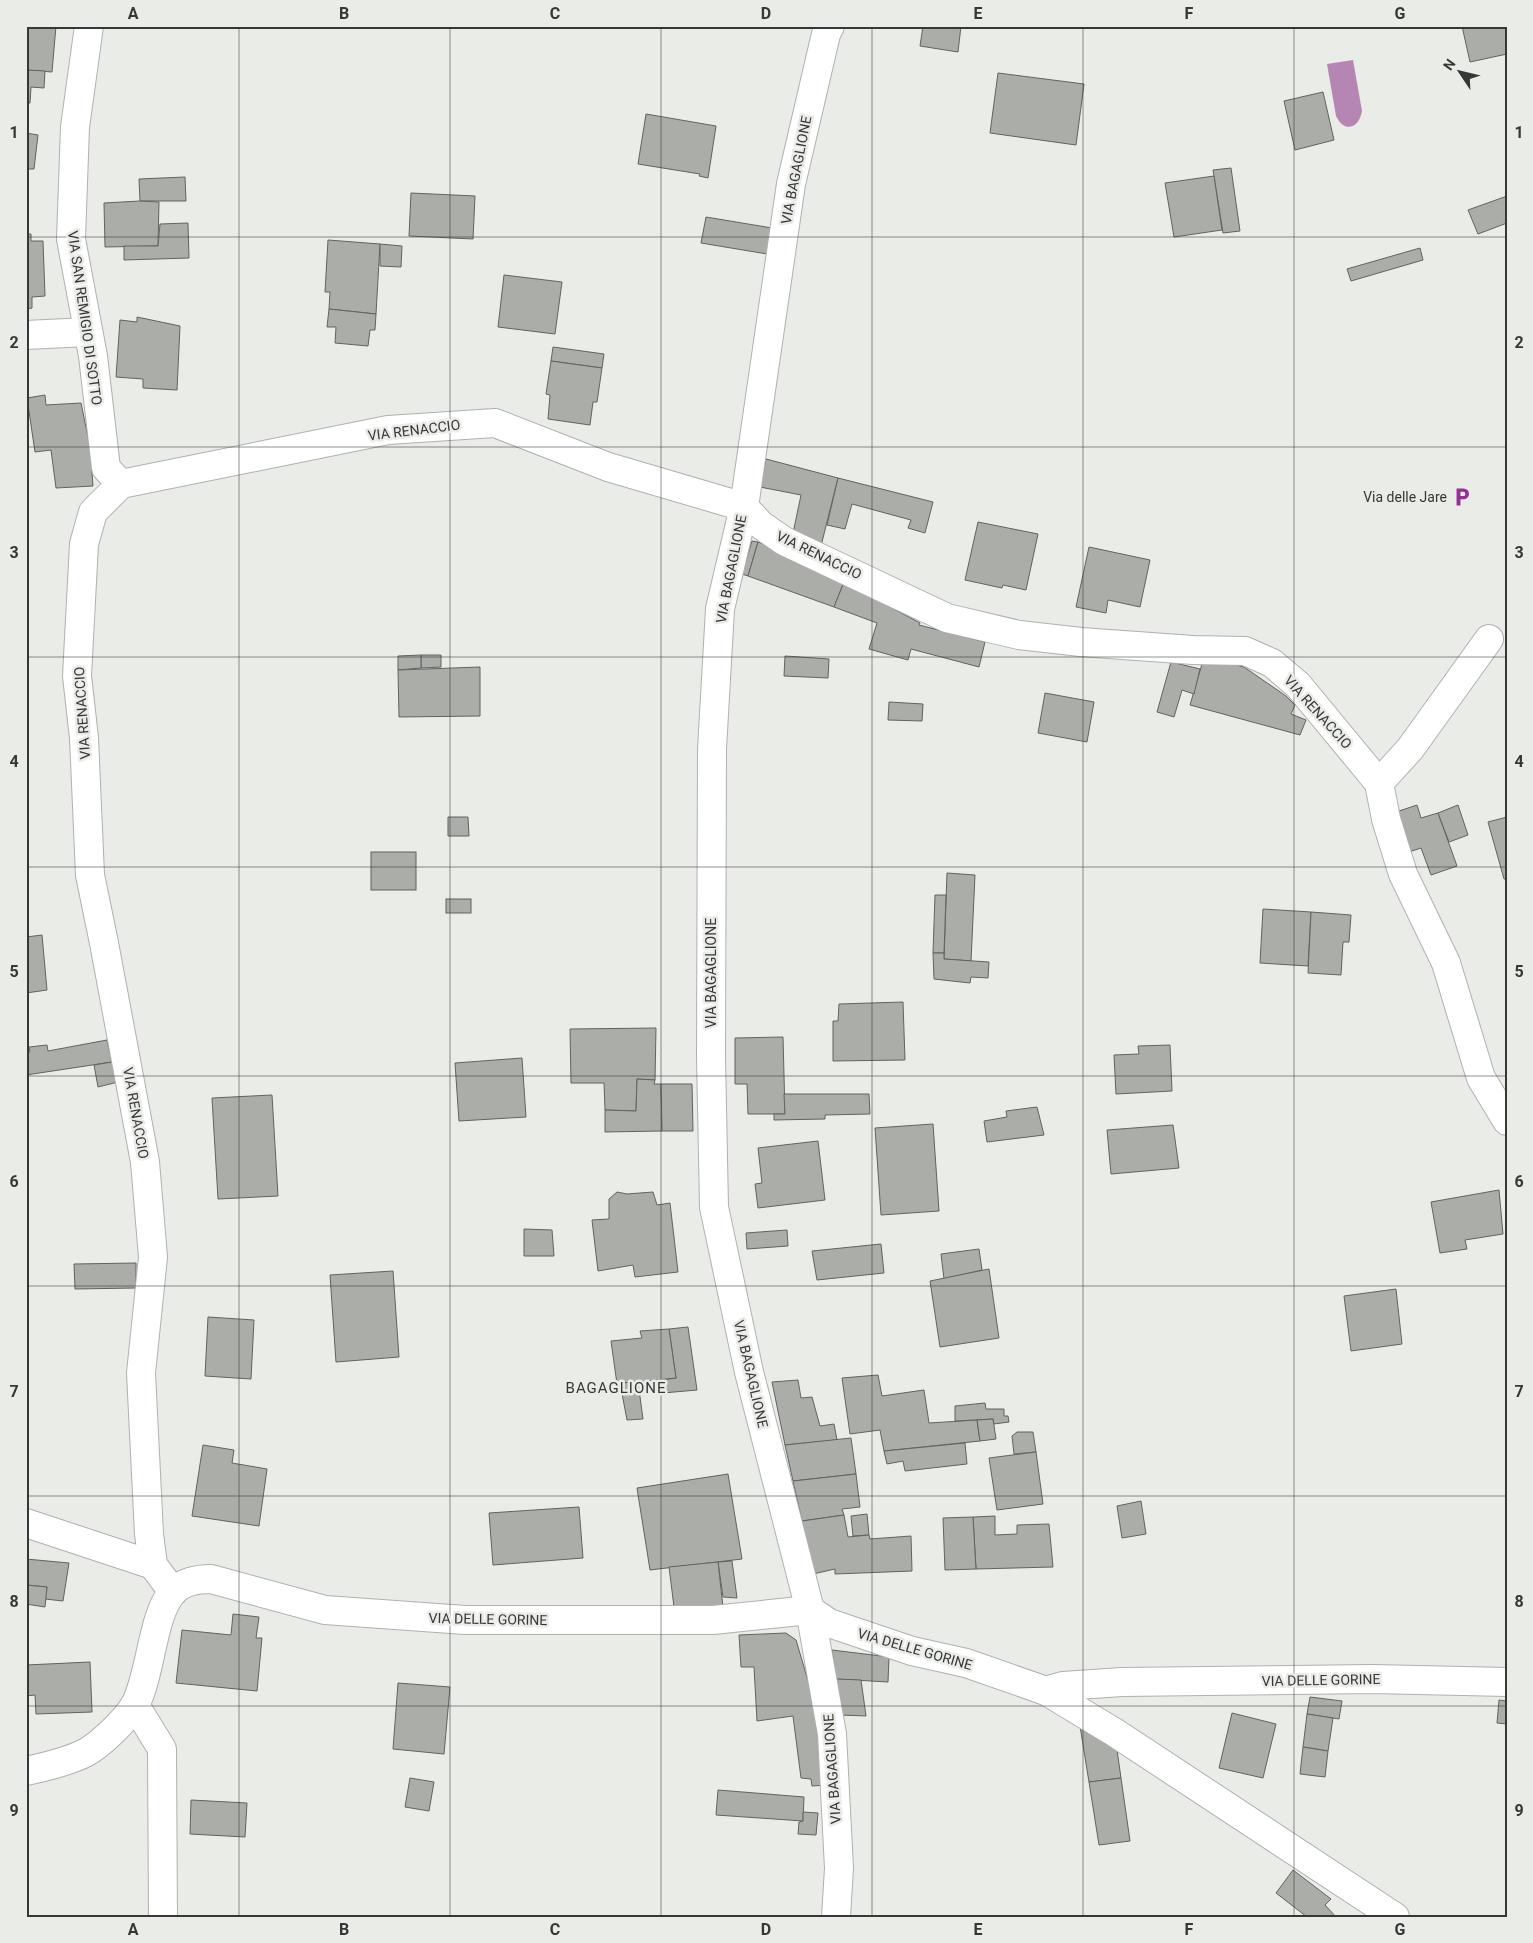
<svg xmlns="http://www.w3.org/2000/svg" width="1533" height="1943" viewBox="0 0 1533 1943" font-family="Roboto,sans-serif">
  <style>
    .water { fill: #b586b4 }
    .building { fill: #abada9; stroke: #626360 }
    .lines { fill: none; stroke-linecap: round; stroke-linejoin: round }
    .minor-casing { stroke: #b0b1ae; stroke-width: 30 }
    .minor { stroke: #fff; stroke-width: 28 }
    .grid { fill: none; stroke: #373736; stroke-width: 1; stroke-opacity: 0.55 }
    .labels { text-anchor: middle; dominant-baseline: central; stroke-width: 5; stroke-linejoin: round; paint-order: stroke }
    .street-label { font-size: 14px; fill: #373736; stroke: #eaece8 }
    .poi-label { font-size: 14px; fill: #373736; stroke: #eaece8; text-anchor: end }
    .neighbourhood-label { font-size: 15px; letter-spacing: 1px; fill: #373736; stroke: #eaece8 }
    .neatline { fill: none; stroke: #373736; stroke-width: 2 }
    .grid-label { font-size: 16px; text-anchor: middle; font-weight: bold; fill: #373736 }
  </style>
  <rect width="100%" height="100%" fill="#eaece8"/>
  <path class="water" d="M1353 60 1362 111C1359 129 1344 133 1336 116L1327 64Z"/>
  <g class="building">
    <path d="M26 26H56L52 72 26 70Z"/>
    <path d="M923 26H961L958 52 920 46Z"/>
    <path d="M1462 26H1507V54L1470 62Z"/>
    <path d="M26 70 45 71 44 88 31 87 30 103H26Z"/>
    <path d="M998 73 1084 84 1076 145 990 133Z"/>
    <path d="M1323 92 1334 140 1295 150 1284 101Z"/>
    <path d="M646 114 716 126 708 178 699 176 700 174 638 164Z"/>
    <path d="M26 133 38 135 34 169H26Z"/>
    <path d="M1231 168 1240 231 1223 233 1213 170Z"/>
    <path d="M1214 176 1222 230 1174 237 1165 183Z"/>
    <path d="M185 177 186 201H140L139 179Z"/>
    <path d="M411 193 475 196 473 239 409 236Z"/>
    <path d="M1507 196V223L1478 234 1468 210Z"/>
    <path d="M140 201 159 202 158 246 105 247 104 203Z"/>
    <path d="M706 217 772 228 767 254 701 243Z"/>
    <path d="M188 223 189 258 124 260V246H158L160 224Z"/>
    <path d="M26 234H31V241H43L45 296 32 297V308L26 309Z"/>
    <path d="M328 240 380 244 376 314 329 309 330 292H325Z"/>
    <path d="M380 244 402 246 401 267 380 266Z"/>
    <path d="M1420 248 1423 260 1351 281 1347 269Z"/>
    <path d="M504 275 562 282 555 334 498 327Z"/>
    <path d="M329 309 376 314 375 330H370L368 346 335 343 336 327H327Z"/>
    <path d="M137 317 180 326 177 390 143 388V379L116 377 120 320 137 322Z"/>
    <path d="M553 347 604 354 602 368 551 361Z"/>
    <path d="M551 361 602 368 597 402H593L590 425 548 419 550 395 546 394Z"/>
    <path d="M45 395 46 405 81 403 90 447 93 486 56 488 51 450 35 452 27 398Z"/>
    <path d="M766 459 838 478 821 546 792 538 801 495 760 487Z"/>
    <path d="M838 478 933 502 925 533 908 528 911 520 852 504 845 529 827 525Z"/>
    <path d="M978 522 1038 534 1026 590 1003 585 1002 588 965 580Z"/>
    <path d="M752 541 758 542 748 576 742 574Z"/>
    <path d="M758 542 795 555 844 582 834 607 748 576Z"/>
    <path d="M1089 547 1150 560 1140 607 1108 600 1106 613 1076 607Z"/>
    <path d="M844 582 920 623 919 625 985 642 979 667 911 649 908 660 869 649 877 623 834 607Z"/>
    <path d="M421 655H441V667L421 668Z"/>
    <path d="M421 655V668L398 670V656Z"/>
    <path d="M785 656 829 659 828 678 784 676Z"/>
    <path d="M1204 657 1244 667 1286 696 1295 705 1291 714 1306 720 1300 735 1190 705Z"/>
    <path d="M1171 662 1200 669 1194 694 1182 690 1174 717 1157 712Z"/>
    <path d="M480 667V716L399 717 398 670Z"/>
    <path d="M1045 693 1094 702 1087 742 1038 733Z"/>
    <path d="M889 702 923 704 922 721 888 720Z"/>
    <path d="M1417 805 1421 818 1438 813 1457 866 1431 875 1421 848 1409 852 1396 812Z"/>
    <path d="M1458 805 1468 835 1449 842 1438 813Z"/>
    <path d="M448 817H468L469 836H448Z"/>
    <path d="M1507 817V879H1504L1488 822Z"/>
    <rect x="371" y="852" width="45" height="38"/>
    <path d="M947 873 975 875 971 961 944 959Z"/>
    <path d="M935 895H946L944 953H933Z"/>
    <rect x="446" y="899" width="25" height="14"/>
    <path d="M1263 909 1311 912 1308 966 1260 963Z"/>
    <path d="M1311 912 1351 915 1349 942H1343L1341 975 1308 973Z"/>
    <path d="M42 935 47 990 26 993V937Z"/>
    <path d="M933 953H944V959L989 962 988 978 971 977 970 983 934 979Z"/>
    <path d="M903 1002 905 1060 833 1061V1021H838L839 1004Z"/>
    <path d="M656 1028 655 1080 637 1079 636 1111 605 1110 604 1083H571L570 1029Z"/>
    <path d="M783 1037 785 1114H748L747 1084H735V1038Z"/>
    <path d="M107 1040 112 1062 26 1075V1053L30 1052 29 1047 47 1045 48 1051Z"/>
    <path d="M1170 1045 1172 1091 1116 1094 1114 1055 1139 1054 1138 1046Z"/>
    <path d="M522 1058 526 1117 459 1121 455 1063Z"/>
    <path d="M112 1062 118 1082 98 1087 94 1065Z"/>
    <path d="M637 1079 655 1080 654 1084H661L662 1131 605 1132V1110L636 1111Z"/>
    <path d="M661 1084H692L693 1131H662Z"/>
    <path d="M784 1094H869L870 1114 825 1115V1119L774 1120V1114H785Z"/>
    <path d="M272 1095 278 1196 218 1199 212 1098Z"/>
    <path d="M1037 1107 1044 1135 987 1142 984 1121 1007 1117 1006 1111Z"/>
    <path d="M933 1124 939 1211 881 1215 875 1128Z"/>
    <path d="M1173 1125 1179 1168 1111 1174 1107 1130Z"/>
    <path d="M818 1141 825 1200 758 1208 755 1184 762 1183 758 1148Z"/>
    <path d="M1499 1190 1503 1234 1465 1240 1467 1249 1440 1253 1431 1202Z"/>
    <path d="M617 1192 627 1194 653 1192 657 1205 670 1203 678 1272 635 1277 633 1265 598 1271 592 1220 609 1219V1199Z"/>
    <path d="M524 1229 552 1230 554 1256H524Z"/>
    <path d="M787 1230 788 1246 747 1249 746 1233Z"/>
    <path d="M881 1244 884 1273 817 1280 812 1251Z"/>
    <path d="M979 1249 982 1270 944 1279 941 1254Z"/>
    <path d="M136 1263V1288L75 1289 74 1264Z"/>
    <path d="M989 1269 999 1338 940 1347 930 1281Z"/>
    <path d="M393 1271 399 1357 336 1362 330 1275Z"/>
    <path d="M1396 1289 1402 1344 1351 1351 1344 1296Z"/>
    <path d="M208 1317 254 1320 251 1379 205 1376Z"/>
    <path d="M688 1327 697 1390 663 1393 660 1380 676 1378 669 1329Z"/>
    <path d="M669 1329 676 1378 617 1384 611 1341 642 1338 640 1331Z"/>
    <path d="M878 1375 882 1396 924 1390 929 1423 977 1420 980 1441 884 1451 880 1430 850 1434 842 1378Z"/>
    <path d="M798 1380 801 1398 812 1397 820 1426 834 1424 837 1440 785 1445 772 1382Z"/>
    <path d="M638 1382 643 1419 627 1420 620 1383Z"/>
    <path d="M985 1403 986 1409H1004V1416H1008L1009 1422 994 1424 993 1419 955 1421V1406Z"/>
    <path d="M993 1419 996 1439 980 1441 977 1420Z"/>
    <path d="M1017 1432H1033L1036 1452 1014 1454 1012 1436Z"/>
    <path d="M851 1438 856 1474 793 1481 785 1445Z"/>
    <path d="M965 1443 967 1464 905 1471 903 1461 887 1464 884 1451Z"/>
    <path d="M203 1445 234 1450 232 1463 267 1469 259 1526 192 1516Z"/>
    <path d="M1036 1452 1043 1504 997 1510 989 1458Z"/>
    <path d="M728 1474 742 1559 650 1570 637 1488Z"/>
    <path d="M856 1474 860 1507 842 1509 844 1515 802 1521 793 1481Z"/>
    <path d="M1141 1501 1146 1534 1122 1538 1117 1506Z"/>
    <path d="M579 1507 583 1558 493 1565 489 1513Z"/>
    <path d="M867 1514 869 1535 853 1536 851 1516Z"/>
    <path d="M844 1515 848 1537 869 1535 870 1539 911 1536 912 1571 835 1574V1569L813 1574 802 1521Z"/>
    <path d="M995 1516V1535L1017 1534V1525L1049 1524 1053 1567 976 1569 973 1517Z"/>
    <path d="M973 1517 976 1569 945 1570 943 1518Z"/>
    <path d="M26 1559 69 1563 63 1601 45 1599 47 1587 26 1585Z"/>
    <path d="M732 1561 737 1598 723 1597 718 1562Z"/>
    <path d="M718 1562 723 1607H674L669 1567Z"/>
    <path d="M26 1585 47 1587 45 1607 26 1604Z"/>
    <path d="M233 1614 259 1617 256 1638H262L257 1691 176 1683 182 1630 231 1635Z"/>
    <path d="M786 1633 796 1640 809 1684 827 1785 812 1786 811 1779 801 1778 793 1716 757 1721 754 1667H741L739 1635Z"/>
    <path d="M832 1650 889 1657 888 1682 836 1679Z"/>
    <path d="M90 1662 92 1712 36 1714 35 1695 26 1696V1665Z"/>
    <path d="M836 1679 861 1680 866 1716 841 1715Z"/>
    <path d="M398 1683 450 1687 444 1754 393 1749Z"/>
    <path d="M1310 1697 1342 1701 1339 1719 1307 1714Z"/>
    <path d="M1499 1700 1507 1701V1724L1497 1723Z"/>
    <path d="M1232 1713 1276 1724 1263 1778 1219 1768Z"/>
    <path d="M1307 1714 1333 1718 1328 1751 1303 1747Z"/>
    <path d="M1080 1726 1116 1743 1121 1778 1089 1782Z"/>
    <path d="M1303 1747 1328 1751 1325 1777 1300 1774Z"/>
    <path d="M410 1778 434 1782 429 1811 405 1807Z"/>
    <path d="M1121 1778 1130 1841 1099 1845 1089 1782Z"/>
    <path d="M718 1790 804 1797 803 1821 716 1815Z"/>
    <path d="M191 1800 247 1803 245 1837 190 1834Z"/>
    <path d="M803 1812 818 1813 816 1835 798 1834 799 1822 803 1821Z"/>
    <path d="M1293 1870 1331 1899 1325 1905 1336 1917H1307L1276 1893Z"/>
  </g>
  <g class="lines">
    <defs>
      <g id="minor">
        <path d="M89 26 75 127 71 239 93 356 106 468 121 484"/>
        <path d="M830 26 826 34 791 184 744 507 720 609 712 749 711 1057 714 1207 749 1372 810 1610 832 1734 839 1868 836 1917"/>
        <path d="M26 335 88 332"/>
        <path d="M1379 783 1410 749 1489 639"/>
        <path d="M26 1523 153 1565"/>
        <path d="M173 1592 153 1565 149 1534 141 1373 153 1257 145 1162 104 943 90 875 84 738 77 676 84 544 93 512 121 484 388 430 495 423 608 467 744 507 761 525 784 541 947 618 1019 635 1081 642 1193 650 1245 651 1272 663 1298 685 1379 783 1386 819 1403 874 1446 963 1481 1078 1507 1121"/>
        <path d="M1046 1691 1063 1686 1122 1682 1373 1679 1507 1682"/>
        <path d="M135 1705 162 1749 163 1917"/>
        <path d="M26 1771C45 1767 67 1762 85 1753 100 1745 126 1720 135 1705 151 1675 152 1616 172 1593 181 1582 198 1579 211 1579L325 1610 465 1620H713L810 1610 829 1623 912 1651 966 1663 1046 1691 1114 1732 1395 1917"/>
      </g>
    </defs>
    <use href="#minor" class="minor-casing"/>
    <use href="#minor" class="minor"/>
  </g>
  <path class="grid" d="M239 26V1917M450 26V1917M661 26V1917M872 26V1917M1083 26V1917M1294 26V1917M26 237H1507M26 447H1507M26 657H1507M26 867H1507M26 1076H1507M26 1286H1507M26 1496H1507M26 1706H1507"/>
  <defs>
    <symbol id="parking-bare" viewBox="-9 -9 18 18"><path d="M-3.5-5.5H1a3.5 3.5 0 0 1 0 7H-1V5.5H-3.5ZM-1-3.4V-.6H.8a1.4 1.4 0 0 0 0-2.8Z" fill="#932f95" stroke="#eaece8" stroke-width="2.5" paint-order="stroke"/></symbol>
  </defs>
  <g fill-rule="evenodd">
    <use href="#parking-bare" x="1448" y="483" width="28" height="28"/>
  </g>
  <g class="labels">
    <g class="street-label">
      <text transform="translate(796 170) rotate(-79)">VIA BAGAGLIONE</text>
      <text transform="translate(85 318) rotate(82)">VIA SAN REMIGIO DI SOTTO</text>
      <text transform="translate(414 430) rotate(-7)">VIA RENACCIO</text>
      <text transform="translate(819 555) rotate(26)">VIA RENACCIO</text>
      <text transform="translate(731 569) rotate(-79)">VIA BAGAGLIONE</text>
      <text transform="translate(1318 712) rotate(48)">VIA RENACCIO</text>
      <text transform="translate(82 713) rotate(-94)">VIA RENACCIO</text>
      <text transform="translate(711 973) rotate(-90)">VIA BAGAGLIONE</text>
      <text transform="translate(136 1113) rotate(80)">VIA RENACCIO</text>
      <text transform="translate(751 1374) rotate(77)">VIA BAGAGLIONE</text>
      <text transform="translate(488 1619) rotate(1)">VIA DELLE GORINE</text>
      <text transform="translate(915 1649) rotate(16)">VIA DELLE GORINE</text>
      <text transform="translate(1321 1680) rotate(-1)">VIA DELLE GORINE</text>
      <text transform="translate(832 1769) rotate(-94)">VIA BAGAGLIONE</text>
    </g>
    <g class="poi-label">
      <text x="1447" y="497">Via delle Jare</text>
    </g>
    <g class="neighbourhood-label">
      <text x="616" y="1388">BAGAGLIONE</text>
    </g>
  </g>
  <rect width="1533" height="1943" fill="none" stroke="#eaece8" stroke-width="55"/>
  <g transform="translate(1460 72) rotate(305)" stroke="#eaece8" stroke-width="4" paint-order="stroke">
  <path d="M0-4L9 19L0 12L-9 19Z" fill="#373736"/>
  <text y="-8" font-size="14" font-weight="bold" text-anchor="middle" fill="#373736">N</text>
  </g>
  <rect x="28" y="28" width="1478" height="1888" class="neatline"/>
  <g class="grid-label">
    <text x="133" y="19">A</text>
    <text x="344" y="19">B</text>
    <text x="555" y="19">C</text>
    <text x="766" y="19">D</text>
    <text x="978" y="19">E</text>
    <text x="1189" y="19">F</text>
    <text x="1400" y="19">G</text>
    <text x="14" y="138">1</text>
    <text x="1519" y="138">1</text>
    <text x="14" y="348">2</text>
    <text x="1519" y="348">2</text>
    <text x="14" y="558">3</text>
    <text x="1519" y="558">3</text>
    <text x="14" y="767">4</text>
    <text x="1519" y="767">4</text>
    <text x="14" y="977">5</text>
    <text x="1519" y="977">5</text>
    <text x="14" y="1187">6</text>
    <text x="1519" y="1187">6</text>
    <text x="14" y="1397">7</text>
    <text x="1519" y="1397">7</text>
    <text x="14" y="1607">8</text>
    <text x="1519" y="1607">8</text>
    <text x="14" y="1816">9</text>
    <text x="1519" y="1816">9</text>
    <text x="133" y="1935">A</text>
    <text x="344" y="1935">B</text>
    <text x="555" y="1935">C</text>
    <text x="766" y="1935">D</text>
    <text x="978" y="1935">E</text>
    <text x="1189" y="1935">F</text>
    <text x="1400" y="1935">G</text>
  </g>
</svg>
